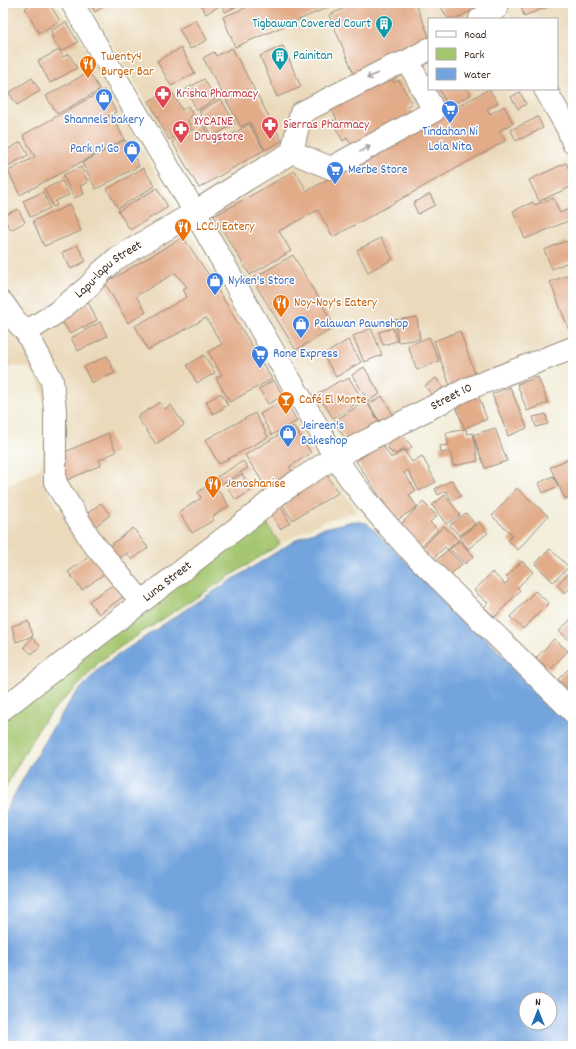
<svg xmlns="http://www.w3.org/2000/svg" width="576" height="1049" viewBox="0 0 576 1049" font-family="Dekko,sans-serif">
  <style>
    .built { fill: #ead9ba }
    .green { fill: #a4c66f; stroke: #707846 }
    .water { fill: #73a4de; stroke: #57677e; fill-rule: evenodd }
    .building { fill: #e2ac89 }
    .lines { fill: none; stroke-linecap: round; stroke-linejoin: round }
    .minor-casing { stroke: #978c7d; stroke-width: 24 }
    .minor { stroke: #fff; stroke-width: 22 }
    .oneway { stroke: #a79f9a }
    .labels { text-anchor: middle; dominant-baseline: central; stroke-width: 3; stroke-linejoin: round; paint-order: stroke }
    .culture-label { font-size: 13px; fill: #0d838f; stroke: #fff; text-anchor: end }
    .food-label { font-size: 13px; fill: #c56008; stroke: #fff; text-anchor: start }
    .health-label { font-size: 13px; fill: #be3a42; stroke: #fff; text-anchor: start }
    .shop-label { font-size: 13px; fill: #366cbe; stroke: #fff; text-anchor: start }
    .street-label { font-size: 13px; fill: #3b2a1e; stroke: #fff }
  </style>
  <rect width="100%" height="100%" fill="#fff"/>
  <filter id="ink" filterUnits="userSpaceOnUse"><feTurbulence type="fractalNoise" baseFrequency=".025" numOctaves="2"/><feDisplacementMap in="SourceGraphic" scale="8" xChannelSelector="R" yChannelSelector="G"/><feConvolveMatrix kernelMatrix="1 2 1 2 8 2 1 2 1" color-interpolation-filters="sRGB"/></filter>
  <filter id="wash" filterUnits="userSpaceOnUse"><feTurbulence type="fractalNoise" baseFrequency=".012" numOctaves="4" result="noise"/><feDisplacementMap in="SourceGraphic" scale="16" xChannelSelector="R" yChannelSelector="G"/><feGaussianBlur stdDeviation="0.9" result="paint"/><feColorMatrix in="noise" values="0 0 0 0 0 0 0 0 0 0 0 0 0 0 0 0 0 1.4 0 .05"/><feComposite in="paint" operator="in"/></filter>
  <g filter="url(#wash)">
    <rect width="100%" height="100%" fill="#f3efdc"/>
    <g class="built">
      <path d="M3 3H56L82 42 115 100 179 214 32 321 3 296Z"/>
      <path d="M87 3H486L496 19H429V89H540L568 142V154L573 169V343L345 447 295 364 237 265 138 88Z"/>
      <path d="M501 3H573V132L557 89V19H511Z"/>
      <path d="M188 230 322 456 149 585 141 587 60 486 36 335 104 279Z"/>
      <path d="M3 320 20 340 37 366 47 387 49 397 48 475 45 480 48 490 57 506 73 527 93 553 125 589 126 596 125 602 29 685 3 704V488L41 468 45 434V401L37 376 27 367 14 366 3 371Z"/>
      <path d="M330 468 357 512 322 522 280 544 261 514Z"/>
    </g>
    <path class="green" d="M261 514 280 544 141 633 100 661 76 688 56 707 39 727 3 792V717Z"/>
    <path class="water" d="M353 521 367 523 573 723V1046H3V815L46 738 73 697 103 665 197 602 299 538 321 529ZM526 999H550V1023H526Z"/>
    <g id="blocks">
      <g class="building">
        <path d="M34 3H49L60 21 39 33 25 8Z"/>
        <path d="M89 3H110L95 12Z"/>
        <path d="M200 3H217L219 6 206 14Z"/>
        <path d="M221 3H245L225 12Z"/>
        <path d="M257 3H338L235 47 223 17Z"/>
        <path d="M357 3H415L429 36V42L354 74 329 15Z"/>
        <path d="M439 3H478L480 6 456 19H453L452 17 448 19Z"/>
        <path d="M520 3H558L524 16Z"/>
        <path d="M196 20 207 40 190 49 179 29Z"/>
        <path d="M66 22 78 42 62 51 53 41 51 31Z"/>
        <path d="M283 46 301 87 277 97 260 56Z"/>
        <path d="M181 48 195 73 171 86 157 61Z"/>
        <path d="M232 48 282 141 265 150 250 122 241 127 203 58 214 52 216 56Z"/>
        <path d="M59 50 63 57 69 54 77 68 50 83 38 61Z"/>
        <path d="M89 72 100 90 57 114 46 96Z"/>
        <path d="M389 74 394 83 399 80 412 104 407 106 413 117 354 149 347 138 343 141 332 122 337 119 330 107Z"/>
        <path d="M32 78 40 91 17 105 9 93Z"/>
        <path d="M204 79 216 99 197 110 186 89Z"/>
        <path d="M439 89H468L471 95 448 107Z"/>
        <path d="M489 89 498 103 487 109 490 114 504 106 513 123 499 131 505 141 333 237 318 210 279 231 291 251 250 275 214 216 295 171 307 191Z"/>
        <path d="M104 90 116 112 104 119 112 115 124 139 20 195 8 171 35 157 23 135Z"/>
        <path d="M171 90 182 110 188 106 193 115 187 119 191 128 169 140 149 101Z"/>
        <path d="M520 92 526 104 518 109 511 97Z"/>
        <path d="M221 99 235 124 212 136 199 111Z"/>
        <path d="M538 117 543 128 516 141 511 130Z"/>
        <path d="M202 124 214 145 249 124 264 150 199 188 172 142Z"/>
        <path d="M125 140 139 166 96 189 82 163Z"/>
        <path d="M21 142 28 155 6 167 3 162V152Z"/>
        <path d="M566 163 573 178V186L539 201 529 180Z"/>
        <path d="M81 167 88 182 80 186 84 194 74 198 63 175Z"/>
        <path d="M143 168 155 186 118 208 107 189Z"/>
        <path d="M62 181 69 195 55 201 57 205 53 207 44 189Z"/>
        <path d="M157 188 168 207 130 230 118 211Z"/>
        <path d="M43 192 50 208 30 217 23 201Z"/>
        <path d="M430 194 435 205 418 214 413 203Z"/>
        <path d="M553 198 560 213 573 207V219L525 239 513 211 533 202 535 205Z"/>
        <path d="M70 205 81 231 44 246 33 221Z"/>
        <path d="M18 209 25 222 11 230 3 216Z"/>
        <path d="M183 237 208 274 272 379 230 402 216 378 222 375 208 352 222 344 206 318 148 350 135 326 187 297 183 289 187 287 175 273 136 296 146 312 128 323 105 283Z"/>
        <path d="M381 238 393 259 368 272 357 250Z"/>
        <path d="M566 241 573 257V260L552 269 544 250Z"/>
        <path d="M77 245 86 261 71 269 62 253Z"/>
        <path d="M293 255 335 327 296 350 252 279Z"/>
        <path d="M573 273V340L550 282Z"/>
        <path d="M88 302 97 320 84 328 83 326 70 334 61 319 74 310Z"/>
        <path d="M417 317 420 339 398 342 395 320Z"/>
        <path d="M100 322 107 336 78 351 71 338Z"/>
        <path d="M371 328 382 355 364 362 353 336Z"/>
        <path d="M393 328 397 341 383 345 379 332Z"/>
        <path d="M460 331 476 377 450 386 434 341Z"/>
        <path d="M429 337 439 361 417 370 408 346Z"/>
        <path d="M348 340 361 362 336 377 323 355Z"/>
        <path d="M204 355 215 373 197 383 187 365Z"/>
        <path d="M107 356 115 373 91 383 84 367Z"/>
        <path d="M364 367 380 394 368 401 352 375Z"/>
        <path d="M538 377 548 403 527 411 517 384Z"/>
        <path d="M349 378 361 397 354 401 356 404 333 418 318 394 341 380 342 382Z"/>
        <path d="M436 378 443 388 432 395 425 386Z"/>
        <path d="M274 380 283 396 268 404 259 389Z"/>
        <path d="M510 387 527 428 508 436 492 394Z"/>
        <path d="M221 393 228 405 213 414 206 402Z"/>
        <path d="M478 395 487 419 464 428 455 404Z"/>
        <path d="M382 396 394 416 381 424 369 404Z"/>
        <path d="M285 400 297 421 272 435 260 414Z"/>
        <path d="M366 401 380 424 348 443 334 421Z"/>
        <path d="M160 402 165 409 171 405 184 425 156 444 137 417Z"/>
        <path d="M255 413 268 437 219 464 205 440Z"/>
        <path d="M546 414 548 424 536 427 533 417Z"/>
        <path d="M294 426 311 453 289 467 294 474 268 490 245 455Z"/>
        <path d="M495 428 507 461 485 468 473 435Z"/>
        <path d="M466 429 467 434 473 433 478 461 453 466 450 451 441 453 440 446 449 445 446 433Z"/>
        <path d="M399 431 412 447 406 451 404 448 396 454 394 452 392 453 387 447 390 445 387 440Z"/>
        <path d="M108 433 116 452 99 460 101 465 63 482 58 455Z"/>
        <path d="M382 444 391 458 404 450 412 462 422 456 436 482 419 491 408 470 404 473 416 490 409 495 417 507 396 521 356 461Z"/>
        <path d="M573 457V495L565 499 550 467Z"/>
        <path d="M243 461 248 468 222 484 217 477Z"/>
        <path d="M325 472 338 493 292 520 279 498Z"/>
        <path d="M242 474 252 490 236 500 226 485Z"/>
        <path d="M553 476 558 486 543 493 539 483Z"/>
        <path d="M452 480 461 496 452 501 446 491 438 495 435 489Z"/>
        <path d="M213 482 229 506 212 517 214 520 192 533 179 512 201 498 198 492Z"/>
        <path d="M517 488 548 516 518 550 508 540 513 535 492 516Z"/>
        <path d="M445 495 460 515 446 524 432 505Z"/>
        <path d="M423 502 437 516 430 522 438 530 420 547 399 526Z"/>
        <path d="M101 503 110 515 93 528 84 516Z"/>
        <path d="M281 507 290 523 280 529 271 513Z"/>
        <path d="M466 513 475 524 459 536 450 525Z"/>
        <path d="M479 522 488 533 468 549 459 538Z"/>
        <path d="M444 526 458 540 448 550 445 547 433 559 422 548Z"/>
        <path d="M133 528 148 548 132 560 127 553 113 563 104 550Z"/>
        <path d="M459 541 474 556 465 564 450 549Z"/>
        <path d="M550 549 569 567 553 582 535 564Z"/>
        <path d="M448 550 462 564 449 576 435 561Z"/>
        <path d="M90 556 104 574 82 590 68 572Z"/>
        <path d="M522 561 533 572 517 588 520 590 495 617 484 607 488 603 474 591 492 572 505 584 509 580 506 577Z"/>
        <path d="M573 569V585L565 593 557 585Z"/>
        <path d="M114 584 123 597 99 614 89 601Z"/>
        <path d="M535 591 549 603 523 629 510 617Z"/>
        <path d="M573 617V644L559 631Z"/>
        <path d="M28 621 33 636 16 642 12 626Z"/>
        <path d="M32 638 40 646 32 654 24 647Z"/>
        <path d="M554 639 568 651 550 670 536 658Z"/>
        <path d="M573 665V694L558 679Z"/>
      </g>
    </g>
  </g>
  <g filter="url(#ink)">
    <use href="#blocks" fill-opacity="0" stroke="#978c7d" stroke-width="1"/>
    <g class="lines">
      <defs>
        <g id="minor">
          <path d="M72 3 189 202 264 335 335 457 351 480 367 501 387 525 408 548 573 712"/>
          <path d="M480 19 497 8"/>
          <path d="M545 89 568 129 573 143"/>
          <path d="M292 152 331 168 434 111 408 61"/>
          <path d="M3 303 15 320 26 332 52 380 55 410V482L92 542 141 601"/>
          <path id="s1" d="M26 332 56 313 89 286 101 272 116 259 195 212 252 176 292 152 301 113 391 67 408 61 429 49"/>
          <path id="s2" d="M3 709 259 511 277 495 296 482 335 457 467 389 573 348"/>
        </g>
      </defs>
      <use href="#minor" class="minor-casing"/>
      <use href="#minor" class="minor"/>
    </g>
    <defs><path id="oneway-shaft" d="M-6 0H5M1.5-3L5.5 0L1.5 3" fill="none" stroke-width="1.6" stroke-linecap="round" stroke-linejoin="round"/></defs>
    <g class="oneway">
      <use href="#oneway-shaft" transform="translate(372 76) rotate(153)"/>
      <use href="#oneway-shaft" transform="translate(365 149) rotate(-29)"/>
    </g>
  </g>
  <defs>
    <symbol id="building-pin" viewBox="-11 -11 22 30"><path d="M0 17L-7.5 6A9.5 9.5 0 1 1 7.5 6Z" fill="#0f9aa8" stroke="#fff"/><path d="M-4-6H4V6H1V3H-1V6H-4ZM-2.5-4.3h1.7v1.8h-1.7ZM.8-4.3h1.7v1.8H.8ZM-2.5-1h1.7V.8h-1.7ZM.8-1h1.7V.8H.8Z" fill="#fff"/></symbol>
    <symbol id="restaurant-pin" viewBox="-11 -11 22 30"><path d="M0 17L-7.5 6A9.5 9.5 0 1 1 7.5 6Z" fill="#e8710a" stroke="#fff"/><path d="M-5-6h1v4h1v-4h1v4h1v-4h1v5L-1.5 .5V6h-2V.5L-5-1ZM5-6V6H3V1.5H1.5Q1.5-4 5-6Z" fill="#fff"/></symbol>
    <symbol id="pharmacy-pin" viewBox="-11 -11 22 30"><path d="M0 17L-7.5 6A9.5 9.5 0 1 1 7.5 6Z" fill="#e0444e" stroke="#fff"/><path d="M-2-6h4v4h4v4h-4v4h-4v-4h-4v-4h4Z" fill="#fff"/></symbol>
    <symbol id="shop-pin" viewBox="-11 -11 22 30"><path d="M0 17L-7.5 6A9.5 9.5 0 1 1 7.5 6Z" fill="#3f7fe0" stroke="#fff"/><path d="M-5-2.5h2.3a2.7 3.5 0 0 1 5.4 0H5L5.5 6h-11ZM-1.5-2.5h3a1.5 2.3 0 0 0-3 0Z" fill="#fff"/></symbol>
    <symbol id="supermarket-pin" viewBox="-11 -11 22 30"><path d="M0 17L-7.5 6A9.5 9.5 0 1 1 7.5 6Z" fill="#3f7fe0" stroke="#fff"/><path d="M-6-5.5h2.5l.6 2H6L4.5 2H-2.5L-4.4-4H-6ZM-1.5 3.2a1.3 1.3 0 1 0 .1 0ZM3 3.2a1.3 1.3 0 1 0 .1 0Z" fill="#fff"/></symbol>
    <symbol id="bar-pin" viewBox="-11 -11 22 30"><path d="M0 17L-7.5 6A9.5 9.5 0 1 1 7.5 6Z" fill="#e8710a" stroke="#fff"/><path d="M-6-5H6L.8 .8V4.5H3.5V6h-7V4.5H-.8V.8Z" fill="#fff"/></symbol>
  </defs>
  <g fill-rule="evenodd">
    <use href="#building-pin" x="374" y="14" width="20" height="27"/>
    <use href="#building-pin" x="270" y="46" width="20" height="27"/>
    <use href="#restaurant-pin" x="78" y="54" width="20" height="27"/>
    <use href="#pharmacy-pin" x="153" y="84" width="20" height="27"/>
    <use href="#shop-pin" x="94" y="87" width="20" height="27"/>
    <use href="#supermarket-pin" x="440" y="99" width="20" height="27"/>
    <use href="#pharmacy-pin" x="260" y="115" width="20" height="27"/>
    <use href="#pharmacy-pin" x="171" y="119" width="20" height="27"/>
    <use href="#shop-pin" x="122" y="139" width="20" height="27"/>
    <use href="#supermarket-pin" x="325" y="160" width="20" height="27"/>
    <use href="#restaurant-pin" x="173" y="217" width="20" height="27"/>
    <use href="#shop-pin" x="205" y="271" width="20" height="27"/>
    <use href="#restaurant-pin" x="271" y="293" width="20" height="27"/>
    <use href="#shop-pin" x="291" y="314" width="20" height="27"/>
    <use href="#supermarket-pin" x="250" y="344" width="20" height="27"/>
    <use href="#bar-pin" x="276" y="390" width="20" height="27"/>
    <use href="#shop-pin" x="278" y="423" width="20" height="27"/>
    <use href="#restaurant-pin" x="203" y="474" width="20" height="27"/>
  </g>
  <g class="labels">
    <g class="culture-label">
      <text x="371" y="24">Tigbawan Covered Court</text>
      <text x="293" y="56" text-anchor="start">Painitan</text>
    </g>
    <g class="food-label">
      <text x="101" y="57">Twenty4<tspan x="101" dy="15">Burger Bar</tspan></text>
      <text x="196" y="227">LCCJ Eatery</text>
      <text x="294" y="303">Noy-Noy's Eatery</text>
      <text x="299" y="400">Café El Monte</text>
      <text x="226" y="484">Jenoshanise</text>
    </g>
    <g class="health-label">
      <text x="176" y="94">Krisha Pharmacy</text>
      <text x="194" y="122">XYCAINE<tspan x="194" dy="15">Drugstore</tspan></text>
      <text x="283" y="125">Sierras Pharmacy</text>
    </g>
    <g class="shop-label">
      <text x="104" y="120" text-anchor="middle">Shannels bakery</text>
      <text x="450" y="132" text-anchor="middle">Tindahan Ni<tspan x="450" dy="15">Lola Nita</tspan></text>
      <text x="119" y="149" text-anchor="end">Park n' Go</text>
      <text x="348" y="170">Merbe Store</text>
      <text x="228" y="281">Nyken's Store</text>
      <text x="314" y="324">Palawan Pawnshop</text>
      <text x="273" y="354">Rone Express</text>
      <text x="301" y="426">Jeireen's<tspan x="301" dy="15">Bakeshop</tspan></text>
    </g>
    <g class="street-label">
      <text stroke="none"><textPath href="#s1" startOffset="104">Lapu-lapu Street</textPath></text>
      <text stroke="none"><textPath href="#s2" startOffset="548">Street 10</textPath></text>
      <text stroke="none"><textPath href="#s2" startOffset="208">Luna Street</textPath></text>
    </g>
  </g>
  <rect width="576" height="1049" fill="none" stroke="#fff" stroke-width="16"/>
  <rect x="428" y="18" width="130" height="72" fill="#ffffff" stroke="#b1aaa5"/>
  <rect x="436" y="31" width="20" height="6" fill="#ffffff" stroke="#b1aaa5"/>
  <text x="464" y="38" font-size="12" fill="#3b2a1e">Road</text>
  <rect x="436" y="48" width="20" height="12" fill="#a4c66f" stroke="#b1aaa5"/>
  <text x="464" y="58" font-size="12" fill="#3b2a1e">Park</text>
  <rect x="436" y="68" width="20" height="12" fill="#73a4de" stroke="#b1aaa5"/>
  <text x="464" y="78" font-size="12" fill="#3b2a1e">Water</text>
  <g transform="translate(538 1011)"><circle r="19" fill="#ffffff" stroke="#b1aaa5"/>
  <path d="M0-3L7 15L0 10L-7 15Z" fill="#1f6fb2"/>
  <text y="-6" font-size="11" font-weight="bold" text-anchor="middle" fill="#3b2a1e">N</text>
  </g>
</svg>
